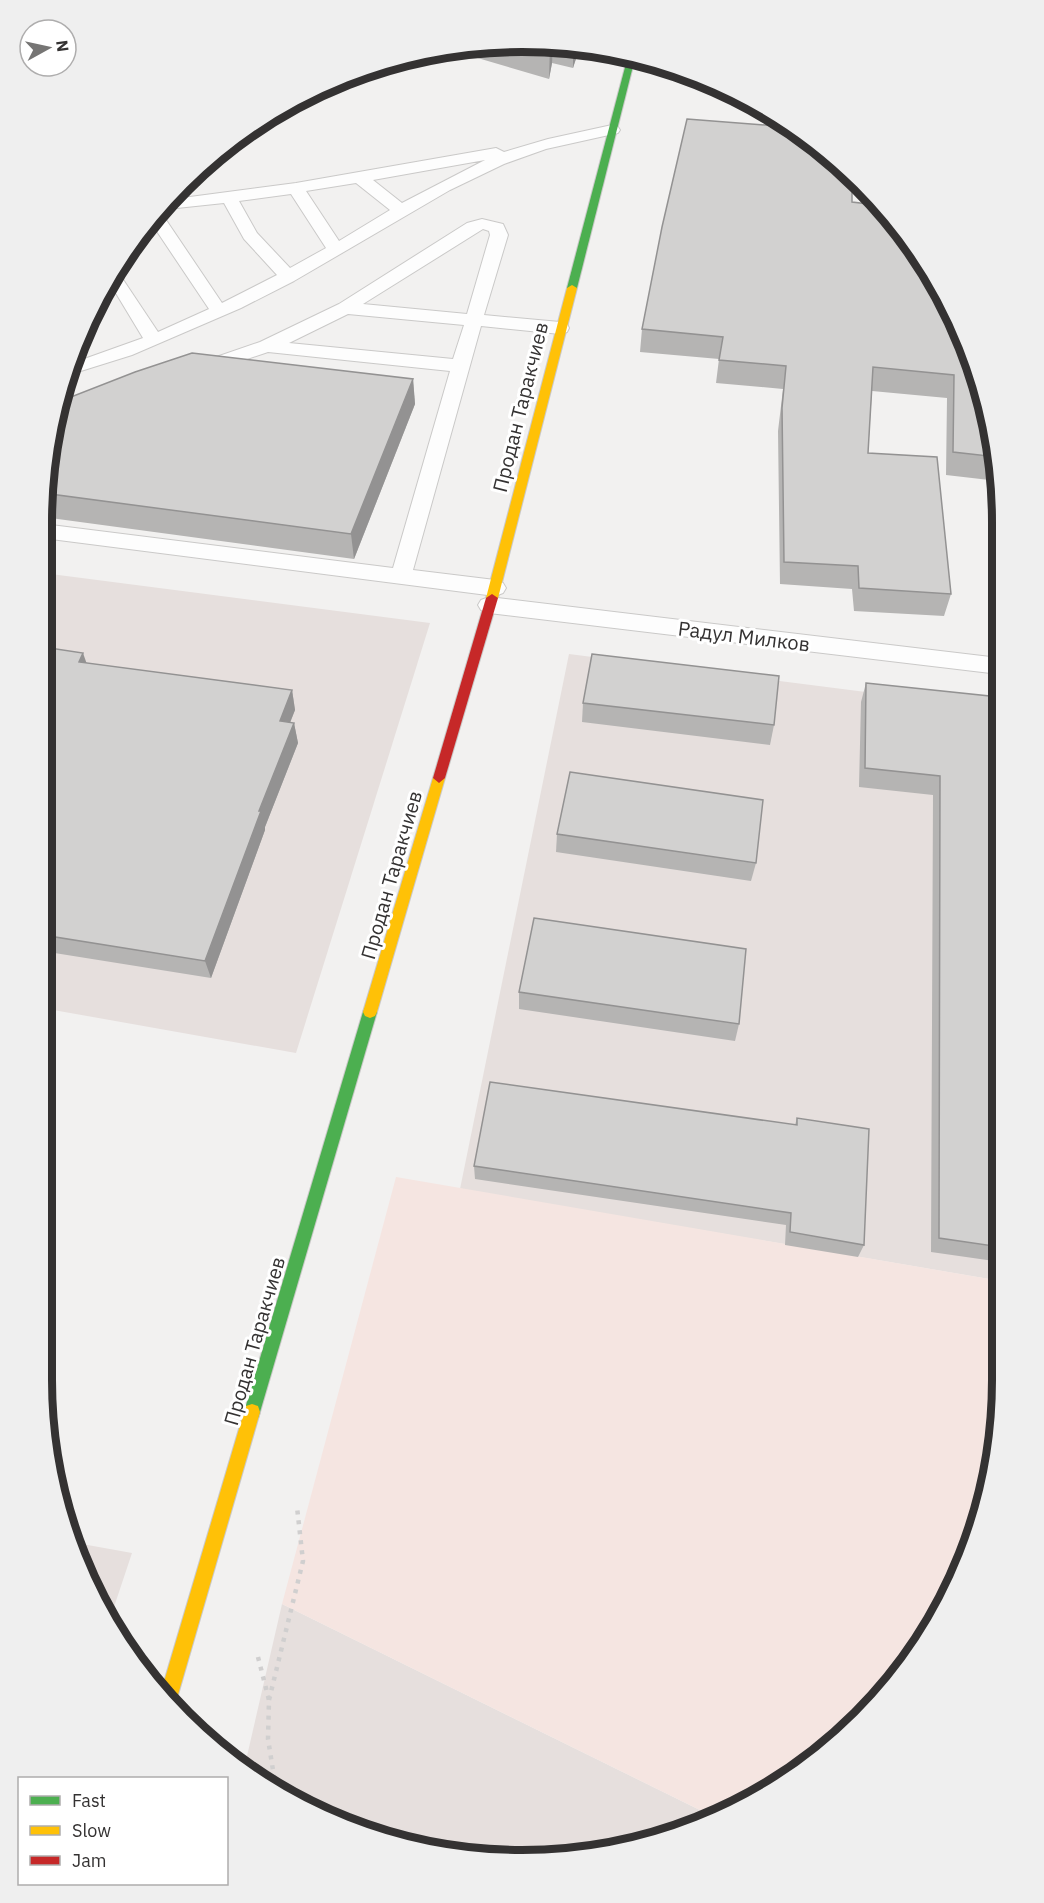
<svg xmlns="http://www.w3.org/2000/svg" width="1044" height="1903" viewBox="0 0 1044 1903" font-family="'IBM Plex Sans',sans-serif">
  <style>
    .built { fill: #e6dfdd }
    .green { fill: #f5e5e1 }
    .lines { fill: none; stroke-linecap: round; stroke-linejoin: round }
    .lane-casing { stroke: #cac9c8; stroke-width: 2 }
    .fast-casing { stroke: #cac9c8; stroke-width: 2 }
    .slow-casing { stroke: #cac9c8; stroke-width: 2 }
    .jam-casing { stroke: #cac9c8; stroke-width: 2 }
    .path { stroke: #d0cfcf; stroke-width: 4.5; stroke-dasharray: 4 6; stroke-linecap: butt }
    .lane { fill: #fdfdfd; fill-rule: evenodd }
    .fast { fill: #4caf50; fill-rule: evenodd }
    .slow { fill: #ffc107; fill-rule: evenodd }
    .jam { fill: #c62828; fill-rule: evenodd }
    .wall { fill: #b5b4b3 }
    .shaded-wall { fill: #939292 }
    .building { fill: #d2d1d0; stroke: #939292; stroke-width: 1.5 }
    .labels { text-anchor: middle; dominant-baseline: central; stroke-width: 6; stroke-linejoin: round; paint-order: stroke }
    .street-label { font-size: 20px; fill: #343232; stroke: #fff }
    .rim { fill: none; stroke: #343232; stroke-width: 8 }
  </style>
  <rect width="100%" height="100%" fill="#f2f1f0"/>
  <g class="built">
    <path d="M43 573 430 623 296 1053 42 1008Z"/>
    <path d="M569 654 999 709 1001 1281 460 1189Z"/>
    <path d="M71 1542 132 1553 111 1616Z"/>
    <path d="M282 1604 716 1818 706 1824 554 1860 398 1845 256 1780 244 1769Z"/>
  </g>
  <path class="green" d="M396 1177 1001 1281V1412L986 1506 938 1621 839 1742 716 1818 282 1604Z"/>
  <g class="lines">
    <defs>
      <g id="lane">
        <path d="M612 125 618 127 620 130 618 133 546 149 504 164 450 190 294 281 241 308 132 355 68 375 73 363 143 338 108 280 116 269 158 332 209 309 150 221 157 211H160L222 303 277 275 244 239 224 203 158 210 167 200 296 183 496 148 504 152 548 139ZM485 160 402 203 373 180ZM356 183 390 210 339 241 306 191ZM291 194 326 248 290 268 257 233 239 201Z"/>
        <path d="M482 219 503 224 508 235 484 315 560 322 567 324 569 328 567 332 560 334 481 326 413 570 495 580 503 583 506 588 503 593 495 596 43 538V524L393 568 450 371 268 352 200 375 193 373 191 369 193 365 260 342 339 304 467 223ZM483 229 489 231 490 235 467 314 363 304ZM348 314 464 325 453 359 289 343Z"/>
        <path d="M489 597 999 658V674L489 613 481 610 478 605 481 600Z"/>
      </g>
      <g id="fast">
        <path d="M628 56 635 58 577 288 572 291 567 288Z"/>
        <path d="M370 1006 375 1008 377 1012 260 1412 258 1418 252 1420 246 1418 244 1412 363 1012 365 1008Z"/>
      </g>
      <g id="slow">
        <path d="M572 285 577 288 498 598 492 602 486 598 567 288Z"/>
        <path d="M439 773 445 778 377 1012 375 1016 370 1018 365 1016 363 1012 433 778Z"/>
        <path d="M252 1404 258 1406 260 1412 175 1705 161 1692 244 1412 246 1406Z"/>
      </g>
      <path id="jam" d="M492 594 498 598 445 778 439 783 433 778 486 598Z"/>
    </defs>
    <use href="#lane" class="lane-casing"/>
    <use href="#fast" class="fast-casing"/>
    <use href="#slow" class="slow-casing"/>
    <use href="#jam" class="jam-casing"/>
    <g class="path">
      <path d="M258 1657 269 1700 268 1739 276 1789"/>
      <path d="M269 1700 303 1561 297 1507"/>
    </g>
    <use href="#lane" class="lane"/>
    <use href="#fast" class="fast"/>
    <use href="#slow" class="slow"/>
    <use href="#jam" class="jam"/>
  </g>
  <g class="wall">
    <path d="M490 43 580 46 573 68 552 63 549 79 464 54 454 49Z"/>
    <path d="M852 202 976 367 998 460V481L946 475 947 398 872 391 868 453 951 594 944 616 854 611 852 589 780 584 778 431 783 389 716 383 719 359 640 352 642 329Z"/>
    <path d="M413 379 415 404 354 559 43 517V491Z"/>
    <path d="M43 647 87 663 292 690 295 710 290 723H294L298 743 265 827V830L211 978 42 951Z"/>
    <path d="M866 683 999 697 1001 1262 931 1252 933 795 859 787 861 702Z"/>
    <path d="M583 703 774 725 770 745 582 722Z"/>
    <path d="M557 834 756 863 751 881 556 852Z"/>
    <path d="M519 992 739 1024 735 1041 519 1009Z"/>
    <path d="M797 1118 864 1245 858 1257 785 1245 786 1225 475 1179 474 1166 795 1125Z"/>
  </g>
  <g class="shaded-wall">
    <path d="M550 45H553L552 63 549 79Z"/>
    <path d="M573 46H580L573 68Z"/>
    <path d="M413 379 415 404 354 559 351 534Z"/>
    <path d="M83 653 90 673 79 662Z"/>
    <path d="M292 690 295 710 283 740 280 721Z"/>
    <path d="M294 723 298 743 265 827V830L211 978 205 961 259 811Z"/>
  </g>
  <g class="building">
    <path d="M537 45H550V48Z"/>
    <path d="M687 119 791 127 839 161 852 177V202L877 205 921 255 976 367 997 457 953 452 954 375 873 367 868 453 937 457 951 594 859 588 858 566 784 562 782 408 786 366 719 360 723 337 642 329 662 227Z"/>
    <path d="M192 353 413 379 351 534 43 493 58 402 135 372Z"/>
    <path d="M43 647 83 653 79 662 292 690 280 721 294 723 259 811H261L205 961 43 935Z"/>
    <path d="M592 654 779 676 774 725 583 703Z"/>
    <path d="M866 683 999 697 1000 1247 939 1238 940 776 865 768Z"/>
    <path d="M570 772 763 800 756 863 557 834Z"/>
    <path d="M534 918 746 949 739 1024 519 992Z"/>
    <path d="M490 1082 797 1125V1118L869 1129 864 1245 790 1232 791 1213 474 1166Z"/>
  </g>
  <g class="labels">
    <g class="street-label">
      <text transform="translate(520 407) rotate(-76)">Продан Таракчиев</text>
      <text transform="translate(744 636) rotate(7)">Радул Милков</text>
      <text transform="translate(391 875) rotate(-74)">Продан Таракчиев</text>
      <text transform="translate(254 1341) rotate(-74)">Продан Таракчиев</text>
    </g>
  </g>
  <path d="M0 0H1044V1903H0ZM522 52H522A470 470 0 0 1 992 522V1380A470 470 0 0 1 522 1850H522A470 470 0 0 1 52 1380V522A470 470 0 0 1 522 52Z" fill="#efefef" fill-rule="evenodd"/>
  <path class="rim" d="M522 52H522A470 470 0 0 1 992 522V1380A470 470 0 0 1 522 1850H522A470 470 0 0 1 52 1380V522A470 470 0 0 1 522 52Z"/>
  <rect x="18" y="1777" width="210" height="108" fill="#ffffff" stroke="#aeadad" stroke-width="1.5"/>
  <rect x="30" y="1796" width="30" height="9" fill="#4caf50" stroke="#aeadad" stroke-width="1.5"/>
  <text x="72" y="1807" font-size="18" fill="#343232">Fast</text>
  <rect x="30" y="1826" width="30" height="9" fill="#ffc107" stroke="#aeadad" stroke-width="1.5"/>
  <text x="72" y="1837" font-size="18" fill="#343232">Slow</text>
  <rect x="30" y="1856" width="30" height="9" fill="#c62828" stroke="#aeadad" stroke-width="1.5"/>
  <text x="72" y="1867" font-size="18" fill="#343232">Jam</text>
  <g transform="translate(48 48) rotate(82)"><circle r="28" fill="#ffffff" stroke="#aeadad" stroke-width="1.5"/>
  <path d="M0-4.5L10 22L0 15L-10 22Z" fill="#767574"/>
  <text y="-9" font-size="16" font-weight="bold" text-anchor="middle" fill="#343232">N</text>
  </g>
</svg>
